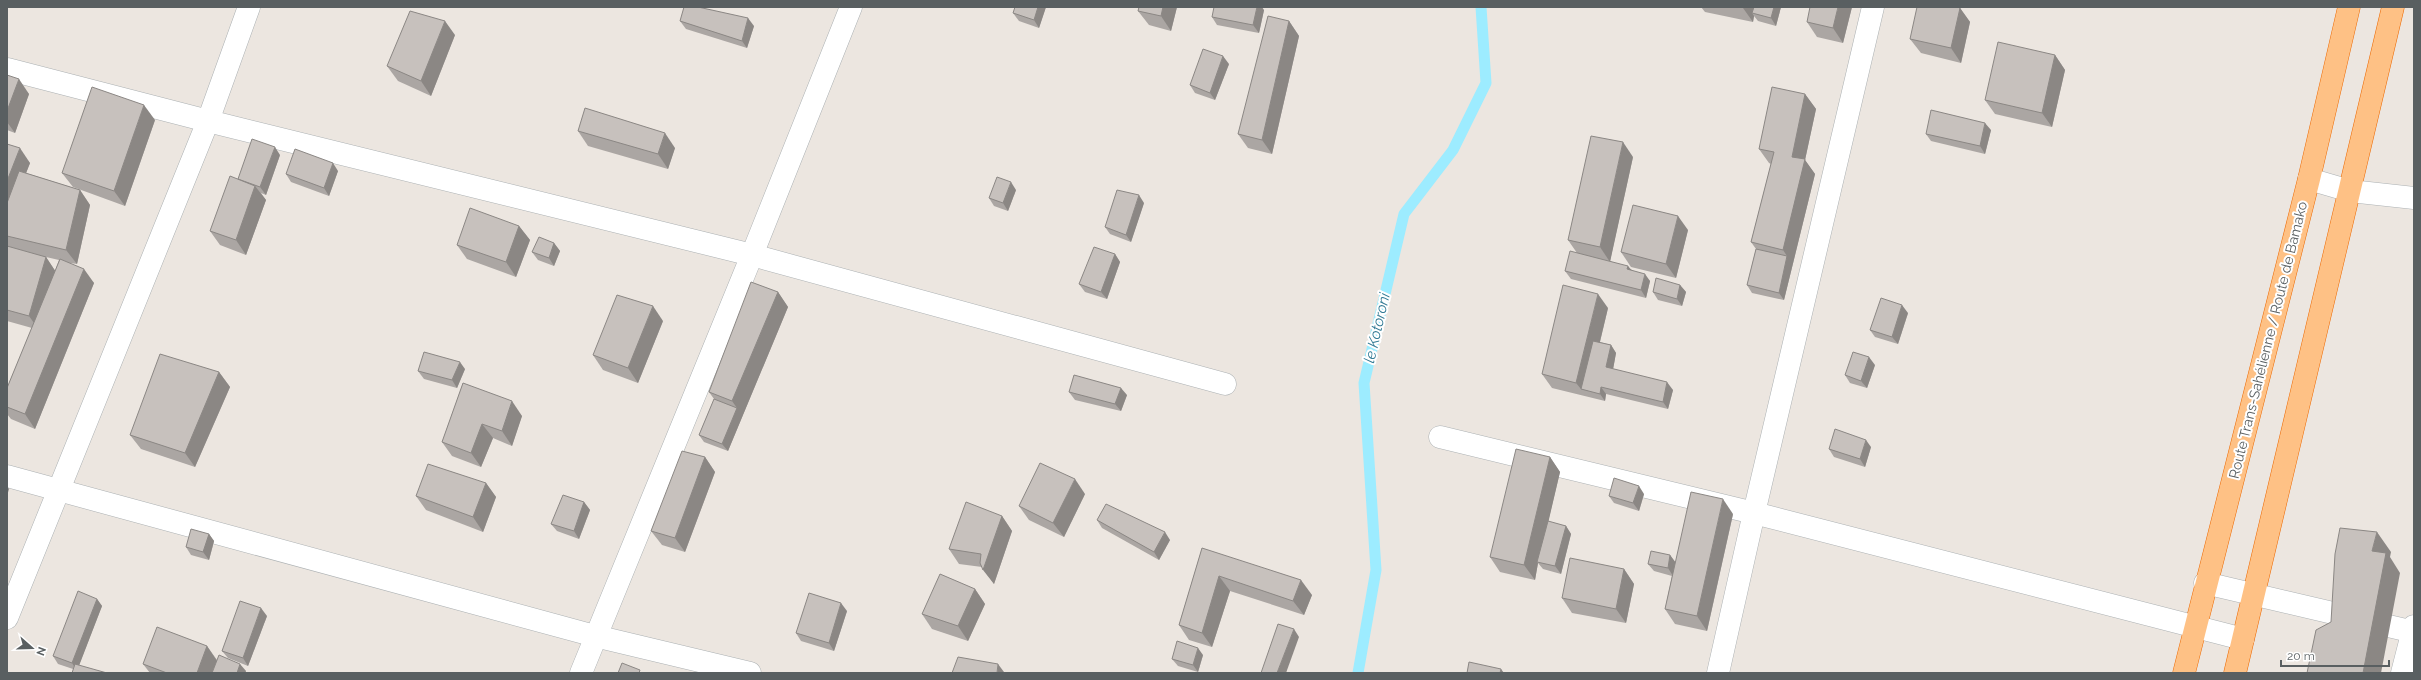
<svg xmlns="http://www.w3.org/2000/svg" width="2421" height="680" viewBox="0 0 2421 680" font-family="Raleway,sans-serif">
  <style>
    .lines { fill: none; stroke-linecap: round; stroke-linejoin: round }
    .stream { stroke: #9decff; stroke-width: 11 }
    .minor-casing { stroke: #acb1b3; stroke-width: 23 }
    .highway-casing { stroke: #ec6800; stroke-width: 23 }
    .minor { stroke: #fff; stroke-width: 22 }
    .highway { stroke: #fec185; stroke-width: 22 }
    .wall { fill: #aba6a3; fill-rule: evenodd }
    .shaded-wall { fill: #8b8784 }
    .building { fill: #c7c1bd; stroke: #8b8784 }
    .labels { text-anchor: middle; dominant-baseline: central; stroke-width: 4; stroke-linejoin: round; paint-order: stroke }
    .street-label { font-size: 14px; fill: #595f61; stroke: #fff }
    .water-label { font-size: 15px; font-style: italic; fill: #347c96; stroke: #fff }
  </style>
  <rect width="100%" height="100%" fill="#ece6e0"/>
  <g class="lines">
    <path class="stream" d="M1358 673 1376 570 1364 383 1404 214 1453 150 1486 83 1481 7"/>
    <defs>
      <g id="minor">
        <path d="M7 69 208 121 752 255 1225 384"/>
        <path d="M2309 179 2350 191 2414 198"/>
        <path d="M1440 437 1754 513 2243 639"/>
        <path d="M7 476 595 636 750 673"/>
        <path d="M2205 583 2414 632"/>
        <path d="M7 618 208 121 249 7"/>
        <path d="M581 673 752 255 851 7"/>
        <path d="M1718 673 1754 513 1873 7"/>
        <path d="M2402 673 2414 626"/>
      </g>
      <g id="highway">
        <path d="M2184 673 2309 179 2349 7"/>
        <path d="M2235 673 2393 7"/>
      </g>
    </defs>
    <use href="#minor" class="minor-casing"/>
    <use href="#highway" class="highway-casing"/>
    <use href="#minor" class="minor"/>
    <use href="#highway" class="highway"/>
  </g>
  <g class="wall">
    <path d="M1046 7 1039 28 1019 21 1013 13Z"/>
    <path d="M1139 7H1177L1171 31 1149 25 1138 11Z"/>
    <path d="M1701 7H1781L1776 26 1758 21 1754 16 1753 22 1705 12Z"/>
    <path d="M1852 7 1843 43 1817 37 1807 22Z"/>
    <path d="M1960 8 1970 22 1961 63 1921 53 1910 39Z"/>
    <path d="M1264 10 1259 33 1217 25 1212 17Z"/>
    <path d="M680 21 754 26 747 48 686 29Z"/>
    <path d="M1289 21 1299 36 1272 154 1248 148 1238 134Z"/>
    <path d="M455 35 431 96 398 81 387 66Z"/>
    <path d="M2055 55 2065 70 2052 127 1995 114 1985 100Z"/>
    <path d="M1229 64 1215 100 1195 93 1190 85Z"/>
    <path d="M7 75 29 94 15 133 7 130Z"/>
    <path d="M1805 94 1816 109 1805 160 1815 174 1784 300 1752 293 1747 285 1756 249 1751 242 1771 164 1769 163 1759 149Z"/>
    <path d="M155 120 125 206 73 187 62 173Z"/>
    <path d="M1991 130 1985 154 1931 141 1926 134Z"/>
    <path d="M578 131 675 148 668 169 588 146Z"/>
    <path d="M7 144 30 163 26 173 80 190 90 205 77 264 70 263 94 283 35 429 11 419 7 414V388L32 328 7 321ZM46 257 59 260 55 271Z"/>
    <path d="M280 155 266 195 261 193 266 200 246 255 220 245 210 231 238 179Z"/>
    <path d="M1633 157 1610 261 1632 270 1650 281 1646 298 1571 279 1565 271 1577 253 1568 240Z"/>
    <path d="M338 171 329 196 291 182 286 174Z"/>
    <path d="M1016 190 1008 211 994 206 989 198Z"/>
    <path d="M1144 203 1131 242 1110 234 1105 227Z"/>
    <path d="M519 226 530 240 516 277 467 259 457 245Z"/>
    <path d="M1688 230 1676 278 1631 267 1621 252Z"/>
    <path d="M554 243 560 251 554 266 538 260 532 252Z"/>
    <path d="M1115 254 1120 262 1107 299 1085 292 1079 284Z"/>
    <path d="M1680 285 1686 292 1682 306 1658 300 1653 292Z"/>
    <path d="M778 292 788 307 728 451 704 442 699 435 714 399 709 392Z"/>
    <path d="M1608 308 1600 342 1611 345 1616 353 1613 369 1673 390 1668 409 1606 394 1605 401 1552 388 1542 374Z"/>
    <path d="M1908 313 1898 344 1875 337 1870 330Z"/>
    <path d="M663 321 638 383 603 370 593 355Z"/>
    <path d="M1875 365 1867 388 1850 383 1845 375Z"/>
    <path d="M465 369 457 388 424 379 418 371Z"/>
    <path d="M219 372 230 387 195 467 141 449 130 435Z"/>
    <path d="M463 383 522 416 512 446 493 438 481 467 452 456 442 442Z"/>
    <path d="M1069 392 1127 395 1121 411 1075 400Z"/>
    <path d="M1871 447 1865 467 1834 457 1829 449Z"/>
    <path d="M705 457 715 472 685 552 662 545 651 531Z"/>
    <path d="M1550 457 1560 472 1548 522 1566 526 1571 534 1561 574 1543 569 1538 563 1535 580 1500 572 1490 557Z"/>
    <path d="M486 483 496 497 483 532 426 510 416 496Z"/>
    <path d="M1085 494 1064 537 1029 520 1019 506Z"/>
    <path d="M1644 494 1639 511 1614 503 1609 496Z"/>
    <path d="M584 502 590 510 579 539 557 531 551 524Z"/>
    <path d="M1733 514 1707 631 1675 624 1665 609 1672 576 1654 571 1648 564 1670 555 1675 562Z"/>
    <path d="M1002 516 1012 531 994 584 982 567 959 564 949 549Z"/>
    <path d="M1097 520 1170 540 1159 560 1102 528Z"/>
    <path d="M209 534 214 541 209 560 191 555 186 547Z"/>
    <path d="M1202 548 1312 595 1304 615 1230 591 1212 647 1189 640 1179 625Z"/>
    <path d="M1624 569 1634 584 1626 623 1572 613 1562 598Z"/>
    <path d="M975 589 985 604 968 641 932 629 922 614Z"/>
    <path d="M97 599 102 606 79 665 73 669 58 664 53 656Z"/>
    <path d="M847 611 834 651 801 641 796 633Z"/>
    <path d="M267 616 248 666 228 658 222 651Z"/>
    <path d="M207 646 217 660 246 671 245 673H150L143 664Z"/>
    <path d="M1203 655 1198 672 1178 666 1172 659Z"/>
  </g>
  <g class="shaded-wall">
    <path d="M1038 7H1046L1039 28 1034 20Z"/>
    <path d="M1163 7H1177L1171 31 1161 16Z"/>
    <path d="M1257 7H1262L1264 10 1259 33 1253 25Z"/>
    <path d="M1743 7H1756L1752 13 1754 16 1753 22 1743 8Z"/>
    <path d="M1774 7H1781L1776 26 1771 18Z"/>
    <path d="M1838 7H1852L1843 43 1833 28Z"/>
    <path d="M1960 8 1970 22 1961 63 1951 48Z"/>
    <path d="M748 18 754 26 747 48 742 41Z"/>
    <path d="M445 21 455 35 431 96 421 81Z"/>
    <path d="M1289 21 1299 36 1272 154 1262 140Z"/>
    <path d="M2055 55 2065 70 2052 127 2042 113Z"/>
    <path d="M1223 56 1229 64 1215 100 1210 93Z"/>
    <path d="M19 79 29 94 15 133 7 122V111Z"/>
    <path d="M1805 94 1816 109 1805 160 1815 174 1784 300 1779 293 1787 256 1783 250 1792 157Z"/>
    <path d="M144 105 155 120 125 206 114 191Z"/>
    <path d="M1985 123 1991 130 1985 154 1980 146Z"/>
    <path d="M665 133 675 148 668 169 658 154Z"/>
    <path d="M1623 142 1633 157 1610 262 1600 247Z"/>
    <path d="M275 147 280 155 266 195 260 187Z"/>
    <path d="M20 148 30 163 7 222V181Z"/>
    <path d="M333 163 338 171 329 196 324 188Z"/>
    <path d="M1011 182 1016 190 1008 211 1003 203Z"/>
    <path d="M255 186 266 200 246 255 236 240Z"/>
    <path d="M80 190 90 205 77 264 66 250Z"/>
    <path d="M1139 195 1144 203 1131 242 1126 235Z"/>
    <path d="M1678 216 1688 230 1676 278 1666 264Z"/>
    <path d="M519 226 530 240 516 277 506 262Z"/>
    <path d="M554 243 560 251 554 266 549 258Z"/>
    <path d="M1115 254 1120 262 1107 299 1101 292Z"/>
    <path d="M46 257 56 272 39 330 29 316Z"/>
    <path d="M1628 266 1634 273 1627 269Z"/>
    <path d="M84 269 94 283 35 429 25 414Z"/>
    <path d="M1645 274 1650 281 1646 298 1641 290Z"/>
    <path d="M1680 285 1686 292 1682 306 1677 299Z"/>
    <path d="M778 292 788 307 728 451 722 444 737 408 732 401Z"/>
    <path d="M1598 294 1608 308 1588 391 1581 389 1576 383Z"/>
    <path d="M1902 305 1908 313 1898 344 1892 337Z"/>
    <path d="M653 306 663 321 638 383 628 368Z"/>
    <path d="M1611 345 1616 353 1612 375 1606 367Z"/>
    <path d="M1869 357 1875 365 1867 388 1861 381Z"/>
    <path d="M460 362 465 369 457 388 452 380Z"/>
    <path d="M219 372 230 387 195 467 185 453Z"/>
    <path d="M1667 382 1673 390 1668 409 1663 402Z"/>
    <path d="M1601 387 1606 394 1605 401 1600 394Z"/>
    <path d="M1121 388 1127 395 1121 411 1115 404Z"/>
    <path d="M512 401 522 416 512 446 502 431Z"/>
    <path d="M482 424 493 438 481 467 471 453Z"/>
    <path d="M1866 440 1871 447 1865 467 1860 459Z"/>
    <path d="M705 457 715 472 685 552 675 538Z"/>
    <path d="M1550 457 1560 472 1539 562H1537L1538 563 1535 580 1524 565Z"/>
    <path d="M1075 479 1085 494 1064 537 1053 523Z"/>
    <path d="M486 483 496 497 483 532 473 517Z"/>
    <path d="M7 486 9 489 7 496Z"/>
    <path d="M1639 486 1644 494 1639 511 1633 503Z"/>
    <path d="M1723 499 1733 514 1707 631 1697 616Z"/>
    <path d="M584 502 590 510 579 539 574 531Z"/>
    <path d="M1002 516 1012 531 994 584 983 570Z"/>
    <path d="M1566 526 1571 534 1561 574 1555 566Z"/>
    <path d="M1165 532 1170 540 1159 560 1154 552Z"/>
    <path d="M2377 532 2391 552 2390 557 2400 573 2381 673H2363L2372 551Z"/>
    <path d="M209 534 214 541 209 560 203 552Z"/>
    <path d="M1670 555 1676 563 1673 576 1668 568Z"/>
    <path d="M1624 569 1634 584 1626 623 1616 609Z"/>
    <path d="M1219 576 1230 591 1212 647 1202 633Z"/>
    <path d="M1301 580 1312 595 1304 615 1293 601Z"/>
    <path d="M975 589 985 604 968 641 958 626Z"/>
    <path d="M97 599 102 606 77 671 72 663Z"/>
    <path d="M841 603 847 611 834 651 829 643Z"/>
    <path d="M261 608 267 616 248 666 243 658Z"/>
    <path d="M1294 629 1299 637 1286 673H1277Z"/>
    <path d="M207 646 217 661 212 673H197Z"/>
    <path d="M1198 648 1203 655 1198 672 1193 665Z"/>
    <path d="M240 664 246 671 245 673H237Z"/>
    <path d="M998 664 1004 672V673H997Z"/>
    <path d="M1501 669 1504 673H1500Z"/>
  </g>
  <g class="building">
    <path d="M684 7H698L748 18 742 41 680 21Z"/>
    <path d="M1015 7H1038L1034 20 1013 13Z"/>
    <path d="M1139 7H1163L1161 16 1138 11Z"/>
    <path d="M1214 7H1257L1253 25 1212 17Z"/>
    <path d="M1754 7H1774L1771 18 1752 13Z"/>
    <path d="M1810 7H1838L1833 28 1807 22Z"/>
    <path d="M1917 7H1957L1960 8 1951 48 1910 39Z"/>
    <path d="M410 11 445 21 421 81 387 66Z"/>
    <path d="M1268 16 1289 21 1262 140 1238 134Z"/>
    <path d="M1998 42 2055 55 2042 113 1985 100Z"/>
    <path d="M1203 49 1223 56 1210 93 1190 85Z"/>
    <path d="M7 75 19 79 7 111Z"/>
    <path d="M92 87 144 105 114 191 62 173Z"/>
    <path d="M1772 87 1805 94 1792 157 1805 159 1783 250 1751 242 1774 152 1759 149Z"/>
    <path d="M585 108 665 133 658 154 578 131Z"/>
    <path d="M1931 110 1985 123 1980 146 1926 134Z"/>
    <path d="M1591 136 1623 142 1600 247 1568 240Z"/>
    <path d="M252 139 275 147 260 187 238 179Z"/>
    <path d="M7 144 20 148 7 181Z"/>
    <path d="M295 149 333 163 324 188 286 174Z"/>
    <path d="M19 171 80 190 66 250 7 236V203Z"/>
    <path d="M230 176 255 186 236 240 210 231Z"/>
    <path d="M997 177 1011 182 1003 203 989 198Z"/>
    <path d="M1117 190 1139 195 1126 235 1105 227Z"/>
    <path d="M1633 205 1678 216 1666 264 1621 252Z"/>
    <path d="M470 208 519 226 506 262 457 245Z"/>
    <path d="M539 237 554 243 549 258 532 252Z"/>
    <path d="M7 246 46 257 29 316 7 310Z"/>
    <path d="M1094 247 1115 254 1101 292 1079 284Z"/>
    <path d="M1756 249 1787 256 1779 293 1747 285Z"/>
    <path d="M1570 251 1628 266 1627 269 1645 274 1641 290 1565 271Z"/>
    <path d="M60 259 84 269 25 414 7 407V388Z"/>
    <path d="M1656 278 1680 285 1677 299 1653 292Z"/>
    <path d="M751 282 778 292 732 401 709 392Z"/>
    <path d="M1563 285 1598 294 1576 383 1542 374Z"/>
    <path d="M617 295 653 306 628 368 593 355Z"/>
    <path d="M1881 298 1902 305 1892 337 1870 330Z"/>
    <path d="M1593 341 1611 345 1606 367 1667 382 1663 402 1601 387 1600 394 1581 389Z"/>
    <path d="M424 352 460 362 452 380 418 371Z"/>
    <path d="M1853 352 1869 357 1861 381 1845 375Z"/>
    <path d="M160 354 219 372 185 453 130 435Z"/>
    <path d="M1074 375 1121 388 1115 404 1069 392Z"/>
    <path d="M463 383 512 401 502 431 482 424 471 453 442 442Z"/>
    <path d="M714 399 737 408 722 444 699 435Z"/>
    <path d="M1835 429 1866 440 1860 459 1829 449Z"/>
    <path d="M1516 449 1550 457 1524 565 1490 557Z"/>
    <path d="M682 451 705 457 675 538 651 531Z"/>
    <path d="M1040 463 1075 479 1053 523 1019 506Z"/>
    <path d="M428 464 486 483 473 517 416 496Z"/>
    <path d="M1614 478 1639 486 1633 503 1609 496Z"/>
    <path d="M1691 492 1723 499 1697 616 1665 609Z"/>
    <path d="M563 495 584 502 574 531 551 524Z"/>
    <path d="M966 502 1002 516 983 570 980 563 981 554 949 549Z"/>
    <path d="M1106 504 1165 532 1154 552 1097 520Z"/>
    <path d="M1548 521 1566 526 1555 566 1537 562Z"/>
    <path d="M2340 528 2377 532 2372 551 2386 553 2363 673H2307L2316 630 2331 622 2335 554Z"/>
    <path d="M191 529 209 534 203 552 186 547Z"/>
    <path d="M1202 548 1301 580 1293 601 1219 576 1202 633 1179 625Z"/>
    <path d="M1651 551 1670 555 1668 568 1648 564Z"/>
    <path d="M1570 558 1624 569 1616 609 1562 598Z"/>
    <path d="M940 574 975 589 958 626 922 614Z"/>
    <path d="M78 591 97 599 72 663 53 656Z"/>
    <path d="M809 593 841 603 829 643 796 633Z"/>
    <path d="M240 601 261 608 243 658 222 651Z"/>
    <path d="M1278 624 1294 629 1277 673H1261Z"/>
    <path d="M157 627 207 646 197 673H167L143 664Z"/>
    <path d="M1177 641 1198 648 1193 665 1172 659Z"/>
    <path d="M219 655 240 664 237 673H212Z"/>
    <path d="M958 657 998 664 997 673H952Z"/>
    <path d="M1469 662 1501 669 1500 673H1467Z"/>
    <path d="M622 663 640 670 639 673H618Z"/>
    <path d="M75 664 107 673H72Z"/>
  </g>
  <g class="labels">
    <g class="street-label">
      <text transform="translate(2268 340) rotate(-76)">Route Trans-Sahélienne / Route de Bamako</text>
    </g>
    <g class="water-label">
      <text transform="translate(1377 328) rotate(-77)">le Kotoroni</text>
    </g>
  </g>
  <rect width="2421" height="680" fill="none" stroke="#595f61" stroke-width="16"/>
  <g transform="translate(32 648) rotate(110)" stroke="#ffffff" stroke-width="3" paint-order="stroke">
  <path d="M0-3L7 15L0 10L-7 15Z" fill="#595f61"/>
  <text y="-6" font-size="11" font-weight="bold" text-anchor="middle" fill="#595f61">N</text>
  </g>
  <path d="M2281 660v6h108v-6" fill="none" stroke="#595f61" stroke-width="2"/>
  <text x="2287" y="660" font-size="12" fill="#595f61" stroke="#ffffff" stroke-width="3" paint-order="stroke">20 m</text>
</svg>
